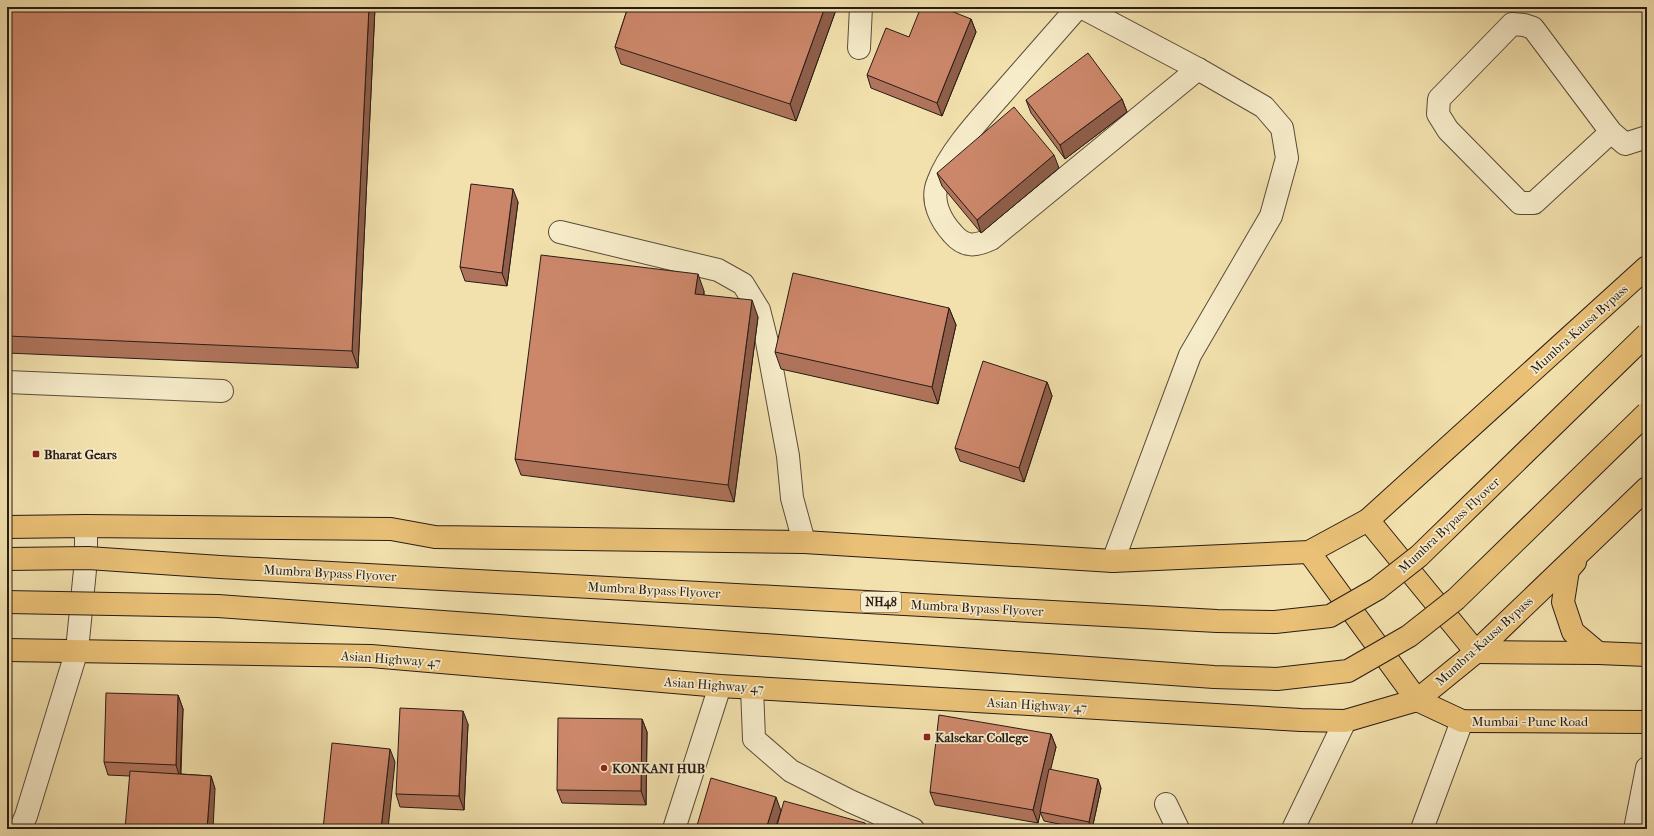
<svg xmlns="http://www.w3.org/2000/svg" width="1654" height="836" viewBox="0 0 1654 836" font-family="'IM FELL French Canon',serif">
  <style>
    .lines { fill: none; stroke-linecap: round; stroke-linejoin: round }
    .minor-casing { stroke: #5a4c3c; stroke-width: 24 }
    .major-casing { stroke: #281b16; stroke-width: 24 }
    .minor { stroke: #f7ecca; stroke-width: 22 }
    .major { stroke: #e9c076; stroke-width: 22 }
    .highway-bridge-casing { stroke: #281b16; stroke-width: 24; stroke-linecap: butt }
    .highway-bridge { stroke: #e9c076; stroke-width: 22 }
    .wall { fill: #af745b; stroke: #281b16 }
    .shaded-wall { fill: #8f5e4a; stroke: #281b16 }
    .building { fill: #cc876a; stroke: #281b16 }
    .poi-dot { fill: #8f2418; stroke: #f7ecca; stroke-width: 1.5 }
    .labels { text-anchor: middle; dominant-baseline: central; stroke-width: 3.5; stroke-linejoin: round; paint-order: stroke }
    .shield { fill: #f7ecca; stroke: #665a4c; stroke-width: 1 }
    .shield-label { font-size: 12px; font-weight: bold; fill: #281b16 }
    .street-label { font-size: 13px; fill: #281b16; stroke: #f7ecca }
    .poi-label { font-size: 13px; font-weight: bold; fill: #281b16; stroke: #f7ecca; text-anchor: start }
  </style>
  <rect width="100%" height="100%" fill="#f2e1ad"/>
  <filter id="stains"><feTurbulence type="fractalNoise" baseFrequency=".005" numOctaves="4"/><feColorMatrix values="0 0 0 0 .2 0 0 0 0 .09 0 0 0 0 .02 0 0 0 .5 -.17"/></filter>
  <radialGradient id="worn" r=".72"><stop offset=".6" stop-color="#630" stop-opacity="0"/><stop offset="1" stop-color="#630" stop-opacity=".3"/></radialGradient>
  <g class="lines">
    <defs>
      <g id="minor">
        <path d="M1078 7C1052 37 1026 66 1000 96 979 120 949 152 938 182 930 201 941 221 953 234 965 248 976 246 991 239L1198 69"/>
        <path d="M1081 7 1198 69 1264 107 1282 128 1287 158 1271 216 1190 355 1113 561"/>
        <path d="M859 48 861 7"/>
        <path d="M1611 132 1534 203H1520L1448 130 1438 114 1439 99 1512 24 1524 25 1533 28 1611 132 1625 144 1647 137"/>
        <path d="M560 232 718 270 743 284 759 310 767 342 788 456 792 498 804 542"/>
        <path d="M7 382 222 391"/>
        <path d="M752 688 754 739 791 771 850 801 913 829"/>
        <path d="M1166 804 1178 829"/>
        <path d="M20 829 26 816 77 650 86 560V526"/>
        <path d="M674 829 720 686"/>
        <path d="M1293 829 1345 721"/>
        <path d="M1422 829 1462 721"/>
        <path d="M1635 829 1647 768"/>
      </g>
      <g id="major">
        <path d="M1368 520 1476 652 1598 653 1647 655"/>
        <path d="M7 527 86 526 391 529 435 537 804 542 1113 561 1309 552 1368 520 1647 267"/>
        <path d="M1309 552 1417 700 1462 721 1647 722"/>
        <path d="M1575 562 1568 570 1563 602 1573 632 1598 653"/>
        <path d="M7 650 371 656 720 686 1301 720 1345 721 1417 700 1476 652 1647 488"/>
      </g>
    </defs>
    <use href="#minor" class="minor-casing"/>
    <use href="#major" class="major-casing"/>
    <use href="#minor" class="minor"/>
    <use href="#major" class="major"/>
    <defs>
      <g id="highway-bridge">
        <path d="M7 559 88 558 220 567 1217 621 1275 622 1330 616 1377 589 1419 556 1647 334"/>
        <path d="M7 602 218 606 1214 677 1277 679 1348 671 1409 636 1456 599 1647 413"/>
      </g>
    </defs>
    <use href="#highway-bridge" class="highway-bridge-casing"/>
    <use href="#highway-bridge" class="highway-bridge"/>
  </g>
  <g class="wall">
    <path d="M7 7H375L358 368 7 353Z"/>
    <path d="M628 7H837L796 121 621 64 615 47Z"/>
    <path d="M971 19 976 32 942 116 871 88 867 75 909 37Z"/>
    <path d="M1122 99 1127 112 1065 159 1031 113 1026 100Z"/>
    <path d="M1059 168 981 233 942 186 937 173Z"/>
    <path d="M518 202 507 286 465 281 460 267Z"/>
    <path d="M704 291V295L758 317 734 502 521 475 515 459Z"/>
    <path d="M949 308 956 325 938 404 781 369 775 352Z"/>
    <path d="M1047 382 1052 396 1024 482 960 461 955 448Z"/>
    <path d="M178 695 183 709 181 774 211 776 215 789 129 776 108 775 104 762Z"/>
    <path d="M642 719 647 732 646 805 562 803 557 790Z"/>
    <path d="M468 724 464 810 400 807 396 794Z"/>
    <path d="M1051 734 1056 747 1050 770 1101 788 1092 829H1084L1044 821 1040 812 1038 823 935 805 930 792Z"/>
  </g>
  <g class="shaded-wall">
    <path d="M369 7H375L358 368 352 351Z"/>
    <path d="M825 7H837L796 121 790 104Z"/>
    <path d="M971 19 976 32 942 116 937 103Z"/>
    <path d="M1122 99 1127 112 1065 159 1060 145Z"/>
    <path d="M1054 155 1059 168 981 233 977 220Z"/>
    <path d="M513 189 518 202 507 286 502 273Z"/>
    <path d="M698 274 704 291 702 310 695 294Z"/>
    <path d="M752 300 758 317 734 502 728 485Z"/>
    <path d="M949 308 956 325 938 404 932 387Z"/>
    <path d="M1047 382 1052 396 1024 482 1019 468Z"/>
    <path d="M178 695 183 709 180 778 176 765Z"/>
    <path d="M463 711 468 724 464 810 459 796Z"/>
    <path d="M642 719 647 732 646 805 641 791Z"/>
    <path d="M1051 734 1056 747 1038 823 1033 810Z"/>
    <path d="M390 749 395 762 388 829H381Z"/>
    <path d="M211 776 215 789 213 829H207Z"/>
    <path d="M1098 779 1101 788 1092 829H1091L1089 822Z"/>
    <path d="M776 797 781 811 775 829H766Z"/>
    <path d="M865 823 867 829H863Z"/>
  </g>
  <g class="building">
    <path d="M7 7H369L352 351 7 336Z"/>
    <path d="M628 7H825L790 104 615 47Z"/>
    <path d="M921 7H941L971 19 937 103 867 75 886 28 909 37Z"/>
    <path d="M1088 53 1122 99 1060 145 1026 100Z"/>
    <path d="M1014 107 1054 155 977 220 937 173Z"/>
    <path d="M471 184 513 189 502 273 460 267Z"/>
    <path d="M541 255 698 274 695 294 752 300 728 485 515 459Z"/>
    <path d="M793 273 949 308 932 387 775 352Z"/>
    <path d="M983 361 1047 382 1019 468 955 448Z"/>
    <path d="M106 693 178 695 176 765 104 762Z"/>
    <path d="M400 708 463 711 459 796 396 794Z"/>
    <path d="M939 715 1051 734 1033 810 930 792Z"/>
    <path d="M558 718 642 719 641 791 557 790Z"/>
    <path d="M332 743 390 749 381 829H323Z"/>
    <path d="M1049 769 1098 779 1089 822 1040 812Z"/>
    <path d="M130 771 211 776 207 829H125Z"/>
    <path d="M711 778 776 797 766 829H696Z"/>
    <path d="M784 801 865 823 863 829H776Z"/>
    <path d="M877 824 891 829H875Z"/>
  </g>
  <g class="poi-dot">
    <rect x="32" y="450" width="8" height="8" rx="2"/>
    <rect x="923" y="733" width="8" height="8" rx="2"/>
    <circle cx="604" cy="768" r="4"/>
  </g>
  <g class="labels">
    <rect class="shield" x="861" y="592" width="40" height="20" rx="3"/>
    <g class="shield-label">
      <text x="881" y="602">NH48</text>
    </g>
    <g class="street-label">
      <text transform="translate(1579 329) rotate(-42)">Mumbra-Kausa Bypass</text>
      <text transform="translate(1449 525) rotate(-43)">Mumbra Bypass Flyover</text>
      <text transform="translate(330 573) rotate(3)">Mumbra Bypass Flyover</text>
      <text transform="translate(654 590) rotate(3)">Mumbra Bypass Flyover</text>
      <text transform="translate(977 608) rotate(3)">Mumbra Bypass Flyover</text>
      <text transform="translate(1484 641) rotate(-42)">Mumbra-Kausa Bypass</text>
      <text transform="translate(391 659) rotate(4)">Asian Highway 47</text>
      <text transform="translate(714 685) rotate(4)">Asian Highway 47</text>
      <text transform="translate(1037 705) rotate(3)">Asian Highway 47</text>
      <text x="1530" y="721">Mumbai - Pune Road</text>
    </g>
    <g class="poi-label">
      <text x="44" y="454">Bharat Gears</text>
      <text x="935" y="737">Kalsekar College</text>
      <text x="612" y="768">KONKANI HUB</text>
    </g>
  </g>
  <rect width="1654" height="836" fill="none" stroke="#f2e1ad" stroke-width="24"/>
  <rect x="8" y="8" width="1638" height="820" fill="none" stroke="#281b16" stroke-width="2"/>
  <rect x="12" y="12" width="1630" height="812" fill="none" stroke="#281b16"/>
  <rect width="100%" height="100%" filter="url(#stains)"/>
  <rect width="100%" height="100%" fill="url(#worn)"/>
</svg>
